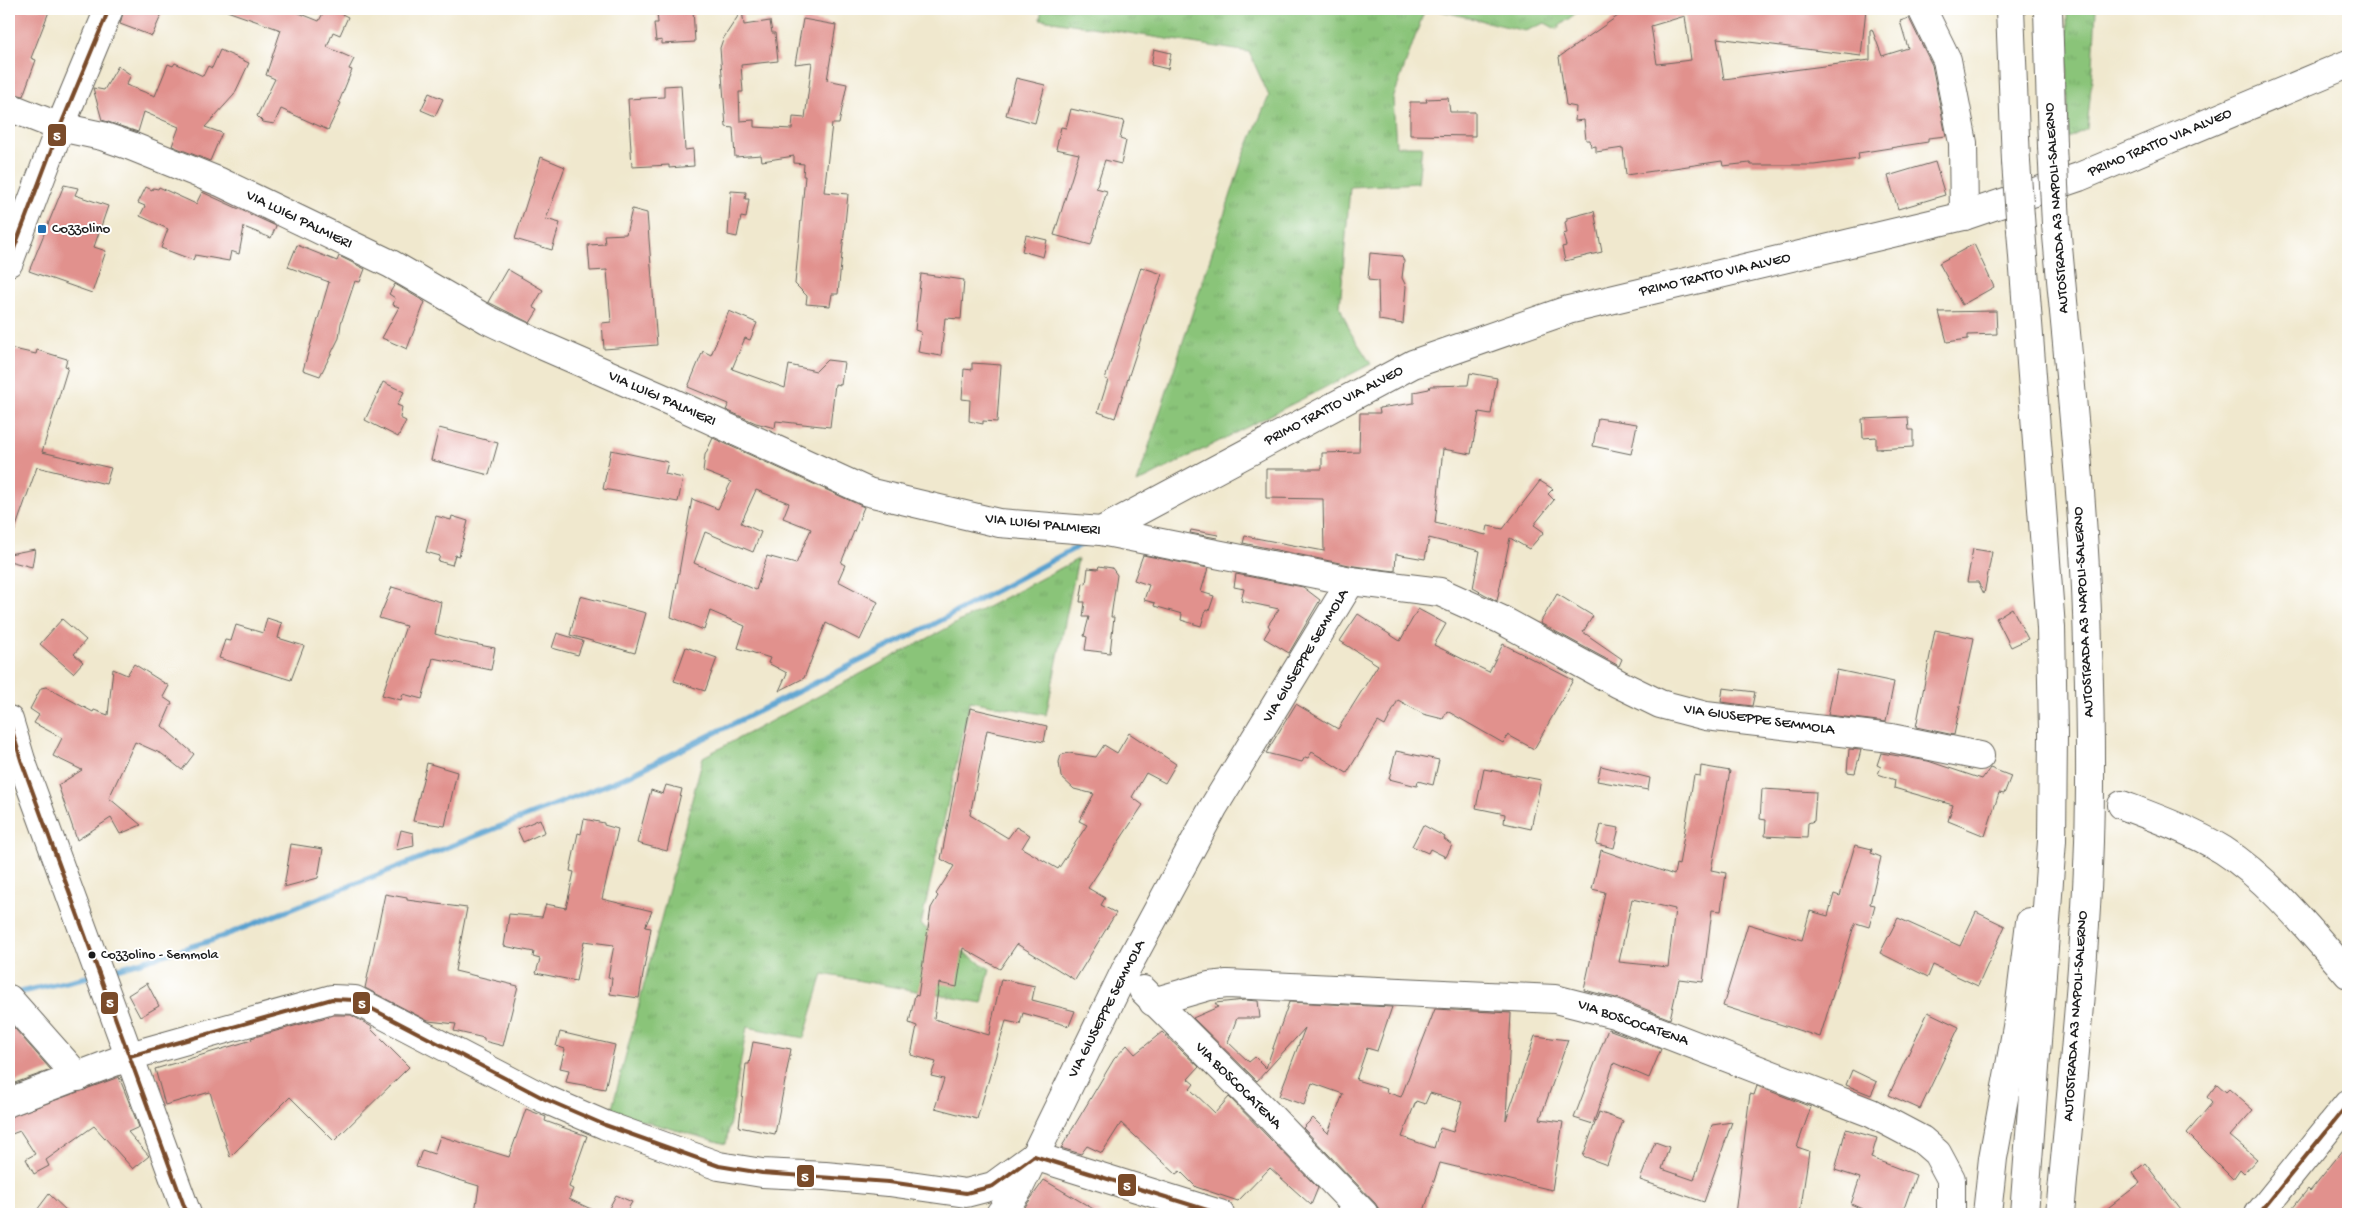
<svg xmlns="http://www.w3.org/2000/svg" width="2357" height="1223" viewBox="0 0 2357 1223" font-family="'Gochi Hand',sans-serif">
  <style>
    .grass { fill: url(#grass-tufts); stroke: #53704a }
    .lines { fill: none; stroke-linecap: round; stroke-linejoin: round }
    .stream { stroke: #58a1cf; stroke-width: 5.5 }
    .building { fill: #e1918d; fill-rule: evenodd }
    .minor-casing { stroke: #66635a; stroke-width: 30 }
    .major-casing { stroke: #66635a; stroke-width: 30 }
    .highway-casing { stroke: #66635a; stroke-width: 30 }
    .minor { stroke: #fff; stroke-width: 28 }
    .major { stroke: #fff; stroke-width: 28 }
    .highway { stroke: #fff; stroke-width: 28 }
    .highway-bridge-casing { stroke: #66635a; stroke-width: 30; stroke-linecap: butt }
    .highway-bridge { stroke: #fff; stroke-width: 28 }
    .bus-1-casing { stroke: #fff; stroke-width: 8 }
    .bus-1 { stroke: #7a4b2a; stroke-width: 4 }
    .poi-dot { fill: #1f6fb2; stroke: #fff; stroke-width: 2 }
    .bus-dot { fill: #1c1c1c; stroke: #fff; stroke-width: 2 }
    .labels { text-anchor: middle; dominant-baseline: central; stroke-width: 4; stroke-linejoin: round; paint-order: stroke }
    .bus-label { font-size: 14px; fill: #1c1c1c; stroke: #fff; text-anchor: start }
    .street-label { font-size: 15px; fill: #1c1c1c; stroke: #fff }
    .poi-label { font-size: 15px; fill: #1c1c1c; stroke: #fff; text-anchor: start }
    .line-badge { stroke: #fff; stroke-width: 2 }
    .badge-label { font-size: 14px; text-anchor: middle; font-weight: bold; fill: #fff }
  </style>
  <defs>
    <pattern id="grass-tufts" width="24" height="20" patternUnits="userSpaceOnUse" patternTransform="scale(1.25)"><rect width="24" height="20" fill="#8ac479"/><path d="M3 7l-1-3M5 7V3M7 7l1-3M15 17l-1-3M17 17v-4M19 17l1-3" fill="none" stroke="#76a868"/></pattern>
  </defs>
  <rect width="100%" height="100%" fill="#fff"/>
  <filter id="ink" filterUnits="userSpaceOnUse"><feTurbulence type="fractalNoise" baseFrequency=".02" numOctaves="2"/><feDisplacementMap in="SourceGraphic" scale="10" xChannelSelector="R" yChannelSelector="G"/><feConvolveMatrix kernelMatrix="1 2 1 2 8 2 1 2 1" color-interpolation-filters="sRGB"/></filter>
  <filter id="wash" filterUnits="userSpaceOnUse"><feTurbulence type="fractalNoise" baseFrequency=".0096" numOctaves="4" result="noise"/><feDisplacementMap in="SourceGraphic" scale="20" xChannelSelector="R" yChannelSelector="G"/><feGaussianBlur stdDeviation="1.12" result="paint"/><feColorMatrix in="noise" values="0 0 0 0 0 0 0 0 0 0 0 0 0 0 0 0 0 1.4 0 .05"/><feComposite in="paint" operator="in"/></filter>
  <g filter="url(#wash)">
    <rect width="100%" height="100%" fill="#f0e8ce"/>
    <g class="grass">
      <path d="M1042 9H1425L1393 99 1396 146H1422L1418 183 1350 187 1340 307 1351 333 1371 364 1137 483 1243 157 1269 96 1249 52 1040 19Z"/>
      <path d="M1432 9H1581L1556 29 1545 23 1525 31Z"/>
      <path d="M2067 9H2096L2093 67 2087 129 2068 138Z"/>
      <path d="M1078 559 1046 715 970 701 921 925 990 969 982 1003 823 974 804 1038 747 1027 726 1144 611 1112 703 757Z"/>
    </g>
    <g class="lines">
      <g class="stream">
        <path d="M106 972 213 940 628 776 934 624 1086 542"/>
        <path d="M16 993 92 976"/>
      </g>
    </g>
    <g id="blocks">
      <g class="building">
        <path d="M9 9H50L31 58 36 60 23 96 9 92Z"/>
        <path d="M124 9H164L152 36 120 24Z"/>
        <path d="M228 9H289L319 21 325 9H332L348 17 340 35 333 32 327 47 354 59 349 69 352 70 339 102 341 103 328 130 281 109 274 124 263 122 257 116 275 79 266 75 281 30 227 11Z"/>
        <path d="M693 9 695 42 662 44V40L656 41 654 23H658L657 12Z"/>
        <path d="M1628 9H1866L1861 56 1717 38 1724 79 1870 60V30L1872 29 1882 56 1908 48 1900 21 1909 18 1932 65 1946 136 1928 138V142L1858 153 1859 159 1814 165H1751L1750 163 1723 166 1722 161 1626 175 1623 148 1596 152V146L1591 147 1590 140H1586L1584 120 1575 121 1576 107 1566 105 1559 57ZM1685 16 1691 60 1657 64 1651 26Z"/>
        <path d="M742 10 744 25 770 21 772 33H775L778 61 741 65 743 92H739L740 121 754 120V127L792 129 793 117 805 118 812 62 795 64 803 19 836 25 827 80 847 84 839 124H832L824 192 848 194 838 294H832L830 306 806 304 807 296 795 284 805 176H803L804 164 794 163V156L762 161 761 155 735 157 733 128 726 127 720 48 723 39Z"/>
        <path d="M1154 49 1171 53 1168 69 1151 65Z"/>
        <path d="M220 50 249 63 234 95 205 127 222 133 210 161 172 146 179 127 144 112 138 132 102 120 93 88 104 90 118 66 131 75 126 85 155 96 168 64 173 66 175 63 203 76 208 66 212 68Z"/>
        <path d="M1016 78 1045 85 1035 123 1006 115Z"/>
        <path d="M681 85 685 150 693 149 694 166 669 168V165L632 167 628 99 664 97V86Z"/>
        <path d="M429 93 443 99 435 116 421 110Z"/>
        <path d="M1448 98 1450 112H1475V136L1410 135V102H1427L1426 99Z"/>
        <path d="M1071 109 1124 121 1120 139 1126 141 1121 164 1105 160 1096 188 1107 191 1091 245 1054 235 1079 154 1056 149 1061 127 1066 128Z"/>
        <path d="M541 157 565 167 546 219 560 223 552 250 515 239Z"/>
        <path d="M1935 162 1945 195 1898 209 1888 176Z"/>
        <path d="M64 185 78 188 75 195 108 206 94 247 106 251 92 293 29 271Z"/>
        <path d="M146 187 152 190 153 188 158 189 159 187 196 204 202 192 276 226 271 238 244 227 239 254 231 251 229 261 195 255 193 260 161 248 168 229 140 216 145 206 138 203Z"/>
        <path d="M731 191 746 192 745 199H749L746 218 741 217 737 237 728 235Z"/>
        <path d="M632 209 647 213 657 345 604 349 602 323 611 322 607 270 590 271 588 245 605 244 604 235 626 234Z"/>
        <path d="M1594 211 1602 252 1565 261 1562 247 1566 246 1563 234 1567 233 1565 222 1567 221V218Z"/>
        <path d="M1026 235 1047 240 1043 257 1022 251Z"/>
        <path d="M1974 244 1994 287 1962 305 1939 263Z"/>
        <path d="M297 245 337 261 339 256 365 269 360 282 355 281 341 323 339 338 320 376 303 370 329 282 288 267Z"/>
        <path d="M1370 253 1401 256 1404 261 1402 278 1406 286 1403 324 1379 320 1378 281 1368 280Z"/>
        <path d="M1141 267 1162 274 1115 418 1098 412 1108 380 1105 379Z"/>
        <path d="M507 269 543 290 533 307 538 310 530 323 488 302Z"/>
        <path d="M921 274 964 280 961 319 945 318 941 356 918 352 921 332 915 330Z"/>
        <path d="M395 284 425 302 407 349 382 338 399 307 393 305 395 298 389 294Z"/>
        <path d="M729 311 757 323 750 340 745 338 732 369 785 388 789 365 816 371 827 360 844 362 841 385 835 384 830 427 776 421 775 428 756 423 726 410 729 404 688 387 703 351 711 355Z"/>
        <path d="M1996 311 1997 334 1968 335V339L1947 342 1939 312Z"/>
        <path d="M9 348 36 354 37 350 67 359 65 366 68 367 42 452 111 468 106 484 37 467 11 541H9Z"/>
        <path d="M972 363 1001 365 997 422 983 421V424L969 421 970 400 962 399 964 369 972 370Z"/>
        <path d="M1470 373 1497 378 1491 414 1479 412 1471 454 1443 449 1435 523 1486 535 1488 526 1503 529 1540 481 1553 489 1548 494 1554 500 1534 525 1544 532 1529 549 1510 538 1497 601 1473 588 1480 551 1429 538 1425 559 1396 554 1395 571 1354 566 1243 543 1245 536 1324 551 1323 499 1266 498V469H1322V453L1359 452 1360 413H1380L1379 408 1414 403V392L1429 389 1430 386 1468 385Z"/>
        <path d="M383 382 404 392 397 405 402 407 400 418 406 421 398 437 365 420Z"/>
        <path d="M1908 417 1909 430H1913V447L1876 449V437L1863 438 1862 419Z"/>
        <path d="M1598 418 1637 424 1631 454 1593 446Z"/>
        <path d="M439 428 498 443 489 475 431 460Z"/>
        <path d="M713 438 864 507 841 563 845 565 838 581 878 602 860 640 826 623 804 678 779 691 787 673 768 663 770 658 738 648 745 626 710 611 704 630 671 617 692 499 718 509 731 482 703 471 705 455ZM756 490 789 503 783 518 811 529 796 564 767 556 756 590 694 563 705 532 753 552 761 532 741 523Z"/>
        <path d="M611 450 668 462 665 474 683 478 678 502 603 489Z"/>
        <path d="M436 516 451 520 452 516 468 521 459 556 455 555 452 565 438 561 440 556 426 552Z"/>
        <path d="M1191 530 1218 535 1217 538 1190 533Z"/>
        <path d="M35 549 32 567 9 561V554Z"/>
        <path d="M1973 549 1992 552 1984 594 1978 582H1967Z"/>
        <path d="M1143 555 1208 568 1201 592 1214 596 1209 611 1206 610 1201 626 1181 620 1182 614 1154 606 1155 603 1144 600 1149 585 1134 580Z"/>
        <path d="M1099 566 1112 568 1117 575 1111 617H1114L1110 653 1085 650 1087 637 1084 636 1089 617H1083L1085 602H1080L1083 583 1086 584 1088 568 1098 569Z"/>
        <path d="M1236 574 1303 587 1320 600 1289 653 1264 638 1270 628 1268 625 1279 609 1241 601 1244 589 1234 587Z"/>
        <path d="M392 587 441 602 435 634 463 642 495 648 491 670 433 658 422 699 403 694 401 700 382 695 406 626 379 618Z"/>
        <path d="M1557 594 1593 616 1583 632 1622 659 1619 666 1540 623Z"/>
        <path d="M580 596 646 613 635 653 570 635Z"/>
        <path d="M2012 608 2028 639 2011 647 1996 618Z"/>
        <path d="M1418 609 1446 624 1434 645 1489 672 1503 644 1573 680 1534 749 1508 735 1503 743 1447 711 1443 719 1423 714 1398 700 1385 726 1378 722 1347 773 1312 752 1308 758 1305 757 1302 762 1266 753 1296 704 1338 729 1378 665 1340 641 1358 614 1400 641Z"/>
        <path d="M267 618 282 623 278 638 304 646 291 680 219 658 225 640 231 641 236 625 263 633Z"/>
        <path d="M62 619 86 640 74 654 83 662 73 673 40 644Z"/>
        <path d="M1935 630 1974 638 1954 735 1916 727Z"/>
        <path d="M557 633 583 641 578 655 552 648Z"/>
        <path d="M686 647 717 658 705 691 674 681Z"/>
        <path d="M134 664 169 686 163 697 172 703 162 726 194 754 182 770 162 754 135 742 109 798 141 825 120 834 111 818 77 840 58 785 82 770 53 756 62 738 34 723 39 715 30 709 41 688 46 687 93 712 94 710 108 715 113 669 127 675Z"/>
        <path d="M1837 670 1894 682 1886 722 1828 715Z"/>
        <path d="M1723 688 1755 692 1752 706 1721 702Z"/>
        <path d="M970 708 1047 726 1044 742 987 730 970 815 1008 838 1016 827 1030 835 1022 848 1058 869 1087 825 1079 821 1094 794 1074 789 1061 777 1059 762 1061 755 1069 753 1096 757 1104 745 1117 753 1129 733 1176 764 1165 783 1146 773 1132 797 1143 805 1088 888 1105 898 1101 905 1116 913 1075 980 1017 944 1000 969 963 948 957 987 939 983 934 1019 989 1035 1001 979 1035 986 1032 1000 1075 1011 1069 1026 1023 1013 1020 1024 1006 1021 977 1119 935 1108 944 1079 931 1076 936 1062 911 1055 917 1026 909 1023 915 995 918 996 931 908 938 896 936 894 954 866 941 859Z"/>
        <path d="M1849 749 1861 750 1855 773 1847 772Z"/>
        <path d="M1396 751 1439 760 1433 785 1418 781 1417 786 1389 779Z"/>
        <path d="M1881 753 1928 761 1982 779 1990 768 2011 776 2004 794 1999 793 1985 836 1948 821 1953 805 1894 788 1895 780 1878 774 1881 767 1877 765Z"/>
        <path d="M427 763 457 772 445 826 413 821Z"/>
        <path d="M1601 766 1650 778 1648 790 1597 781Z"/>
        <path d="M1701 766 1730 771 1711 870 1726 873 1721 911 1712 910 1703 982 1679 979 1670 1019 1620 999 1584 990 1605 892 1592 889 1601 850 1674 875 1676 864 1679 865 1694 775 1700 776ZM1632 899 1675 909 1668 967 1619 962Z"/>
        <path d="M1484 769 1541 780 1531 829 1504 823 1505 814 1476 808Z"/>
        <path d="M666 785 682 789 667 851 637 843 651 790 663 794Z"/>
        <path d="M1762 789 1816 792 1814 821 1808 823 1807 838 1765 836 1766 820 1760 819Z"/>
        <path d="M540 819 545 832 523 842 517 829Z"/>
        <path d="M584 819 604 823V825L618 829 602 899 652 911 645 927 651 928 639 998 610 994 612 978 608 977 614 945 584 941 576 981 536 973 540 959 533 957 534 952 504 946 509 914 542 917 546 904 566 908 574 872 570 871 578 833 581 834Z"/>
        <path d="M1423 825 1445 837 1444 839 1452 845 1446 857 1430 849 1428 853 1412 846Z"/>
        <path d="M1601 825 1619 828 1614 848 1596 844Z"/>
        <path d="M401 830 413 833 414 846 396 850Z"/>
        <path d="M291 844 323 849 318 878 284 887Z"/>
        <path d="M1855 845 1872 849 1871 853 1881 857 1870 904 1875 905 1869 927 1856 923 1853 929 1820 1037 1723 1006 1748 924 1802 940 1810 911 1828 916 1834 894 1840 896Z"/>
        <path d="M385 894 407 898V900L467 908 455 971 518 986 503 1046 484 1041V1038L454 1031 456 1024 428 1021 365 988Z"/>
        <path d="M1976 912 2005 926 1978 986 1933 965 1928 977 1880 953 1898 918 1960 946Z"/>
        <path d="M147 983 159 1006 140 1017 128 995Z"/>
        <path d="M1245 1000 1258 1001 1260 1018H1237L1228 1042 1249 1062 1255 1057 1266 1068 1289 1002 1392 1007 1377 1051 1367 1048 1356 1080 1387 1089 1386 1092 1401 1097 1435 1009 1511 1013 1506 1120 1535 1036 1568 1040 1540 1119 1563 1122 1552 1190 1440 1163 1423 1214H1382L1375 1203 1303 1128 1313 1118 1328 1133 1343 1094 1312 1083 1304 1105 1279 1096 1305 1028 1257 1081 1193 1018 1218 1007 1215 1003ZM1430 1093 1462 1102 1453 1132 1440 1128 1434 1148 1402 1137 1416 1101 1425 1104Z"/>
        <path d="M1928 1012 1959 1027 1920 1109 1889 1095Z"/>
        <path d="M334 1015H351L372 1027 371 1029 409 1067 334 1141 290 1097 230 1157 210 1092 165 1105 155 1069 252 1040 251 1038Z"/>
        <path d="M9 1022 51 1070 9 1085Z"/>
        <path d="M1608 1029 1661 1049 1649 1078 1614 1063 1593 1124 1574 1118Z"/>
        <path d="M560 1032 615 1045 605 1089 566 1082 569 1070 560 1068 565 1049 556 1046Z"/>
        <path d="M1162 1032 1199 1067 1188 1079 1194 1084 1190 1089 1215 1113 1229 1097 1318 1188 1311 1205 1270 1168 1238 1201 1196 1187 1180 1171 1176 1174 1121 1123 1102 1153 1087 1146 1081 1154 1061 1148 1114 1059 1127 1045 1135 1054Z"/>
        <path d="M753 1042 791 1049 775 1134 739 1127 746 1064H749Z"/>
        <path d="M1852 1070 1877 1082 1871 1095 1846 1085Z"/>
        <path d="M119 1077 139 1127 128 1132 149 1156 133 1169 94 1126 46 1160 49 1166 34 1174 26 1159 35 1154 20 1131 9 1135V1117Z"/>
        <path d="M2217 1084 2226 1092 2229 1089 2253 1110 2230 1136 2257 1159 2244 1173 2240 1169 2233 1179 2187 1133 2212 1103 2207 1097Z"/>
        <path d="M1757 1086 1811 1107 1797 1147 1809 1151 1800 1214H1735L1750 1094 1754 1095Z"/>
        <path d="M526 1109 546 1117 545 1121 587 1136 569 1187 573 1189 569 1199 602 1214H490L475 1212 479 1186 416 1167 422 1150 434 1154 440 1136 509 1157Z"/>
        <path d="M1599 1112 1623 1121 1607 1165 1583 1156Z"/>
        <path d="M1732 1122 1704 1202 1640 1180 1655 1142 1669 1147 1662 1169 1694 1180 1712 1125Z"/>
        <path d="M1846 1129 1877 1138 1871 1158 1916 1175 1902 1214H1860L1862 1209 1851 1204 1860 1178 1835 1170Z"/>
        <path d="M2348 1144V1214H2288L2308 1189 2310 1191Z"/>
        <path d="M2145 1163 2184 1214H2100L2140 1183 2133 1173Z"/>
        <path d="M1044 1180 1102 1214H1020Z"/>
        <path d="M49 1194 70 1214H34Z"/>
        <path d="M616 1195 632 1202 625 1214H606Z"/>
      </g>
    </g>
  </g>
  <g filter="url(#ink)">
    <use href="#blocks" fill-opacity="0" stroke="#66635a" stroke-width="1"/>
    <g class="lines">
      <defs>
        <g id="minor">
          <path d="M1922 9 1947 60 1963 143 1964 216"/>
          <path d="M9 107 60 127 102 136 131 146 220 182 391 264 488 320 539 344 674 403 868 492 999 523 1101 531 1351 581 1440 592 1500 619 1619 684 1660 704 1706 716 1891 738 1980 756"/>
          <path d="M1101 531 1413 364 1568 310 1964 216 2079 177 2348 64"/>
          <path d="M2122 805C2156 818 2192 831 2223 850 2270 880 2311 932 2348 974"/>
          <path d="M1143 990 1266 1112 1364 1214"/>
          <path d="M9 999 78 1077"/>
          <path d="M1153 1002 1209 986 1227 984 1555 999 1614 1014 1871 1113 1922 1140 1937 1153 1951 1179V1214"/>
          <path d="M9 1102 130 1056 332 999 355 1000 545 1099 605 1125 719 1166 762 1173 825 1176 889 1182 966 1193 993 1186 1034 1156"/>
          <path d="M1034 1156 1220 1214"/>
          <path d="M1000 1214 1018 1190 1125 971 1213 808 1351 581"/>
          <path d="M2259 1214 2348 1104"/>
        </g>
        <g id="major">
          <path d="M9 262 60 127 109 9"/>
          <path d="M9 720 21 760 187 1214"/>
        </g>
        <g id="highway">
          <path d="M2010 9 2016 162"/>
          <path d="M2048 9 2052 146"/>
          <path d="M2056 224C2068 364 2085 506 2088 647 2090 711 2091 777 2089 841 2085 966 2071 1090 2060 1214"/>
          <path d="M2021 230 2051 628 2053 733 2052 841 2024 1214"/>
          <path d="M1987 1214 1993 1158 2017 1027 2030 922"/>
        </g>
      </defs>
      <use href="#minor" class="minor-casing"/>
      <use href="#major" class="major-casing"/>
      <use href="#highway" class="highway-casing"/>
      <use href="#minor" class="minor"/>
      <use href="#major" class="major"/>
      <use href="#highway" class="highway"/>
      <defs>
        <g id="highway-bridge">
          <path d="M2052 146 2056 224"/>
          <path d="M2016 162 2021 230"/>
        </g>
      </defs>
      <use href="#highway-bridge" class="highway-bridge-casing"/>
      <use href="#highway-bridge" class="highway-bridge"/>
      <defs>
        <g id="bus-1">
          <path d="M9 262 60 127 109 9"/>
          <path d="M9 720 21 760 187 1214"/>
          <path d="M130 1056 332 999 355 1000 545 1099 605 1125 719 1166 762 1173 889 1182 966 1193 993 1186 1034 1156"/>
          <path d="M1034 1156 1220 1214"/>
          <path d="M2259 1214 2348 1104"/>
        </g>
      </defs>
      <use href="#bus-1" class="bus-1-casing"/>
      <use href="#bus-1" class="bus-1"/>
    </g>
  </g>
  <rect class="poi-dot" x="37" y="224" width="10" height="10" rx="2.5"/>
  <circle class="bus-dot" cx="92" cy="955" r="4.5"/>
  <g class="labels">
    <g class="bus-label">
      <text x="101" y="955">Cozzolino - Semmola</text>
    </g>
    <g class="street-label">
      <text transform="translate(2160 143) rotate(-23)">PRIMO TRATTO VIA ALVEO</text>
      <text transform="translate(2057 208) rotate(-94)">AUTOSTRADA A3 NAPOLI-SALERNO</text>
      <text transform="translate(299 220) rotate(26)">VIA LUIGI PALMIERI</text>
      <text transform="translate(1715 275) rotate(-13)">PRIMO TRATTO VIA ALVEO</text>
      <text transform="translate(662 399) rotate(24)">VIA LUIGI PALMIERI</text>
      <text transform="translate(1334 406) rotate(-28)">PRIMO TRATTO VIA ALVEO</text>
      <text transform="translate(1043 525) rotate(6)">VIA LUIGI PALMIERI</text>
      <text transform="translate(2084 612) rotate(-93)">AUTOSTRADA A3 NAPOLI-SALERNO</text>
      <text transform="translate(1306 656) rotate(-59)">VIA GIUSEPPE SEMMOLA</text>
      <text transform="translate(1759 720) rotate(8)">VIA GIUSEPPE SEMMOLA</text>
      <text transform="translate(1107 1009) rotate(-63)">VIA GIUSEPPE SEMMOLA</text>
      <text transform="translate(2076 1016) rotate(-86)">AUTOSTRADA A3 NAPOLI-SALERNO</text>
      <text transform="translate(1633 1023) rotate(19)">VIA BOSCOCATENA</text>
      <text transform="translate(1238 1086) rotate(45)">VIA BOSCOCATENA</text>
    </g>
    <g class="poi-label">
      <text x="52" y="229">Cozzolino</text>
    </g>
  </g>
  <g class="line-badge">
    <rect x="47" y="123" width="20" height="24" rx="5" fill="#7a4b2a"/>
    <rect x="100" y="991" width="19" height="24" rx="5" fill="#7a4b2a"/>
    <rect x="352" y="991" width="19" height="24" rx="5" fill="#7a4b2a"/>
    <rect x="796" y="1164" width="19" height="24" rx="5" fill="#7a4b2a"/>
    <rect x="1117" y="1173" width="20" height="24" rx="5" fill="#7a4b2a"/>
  </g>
  <g class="badge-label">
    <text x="57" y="140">5</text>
    <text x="110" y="1007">5</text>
    <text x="362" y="1008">5</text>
    <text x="805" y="1181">5</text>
    <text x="1127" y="1190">5</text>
  </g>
  <rect width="2357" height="1223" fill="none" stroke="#fff" stroke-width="30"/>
</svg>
